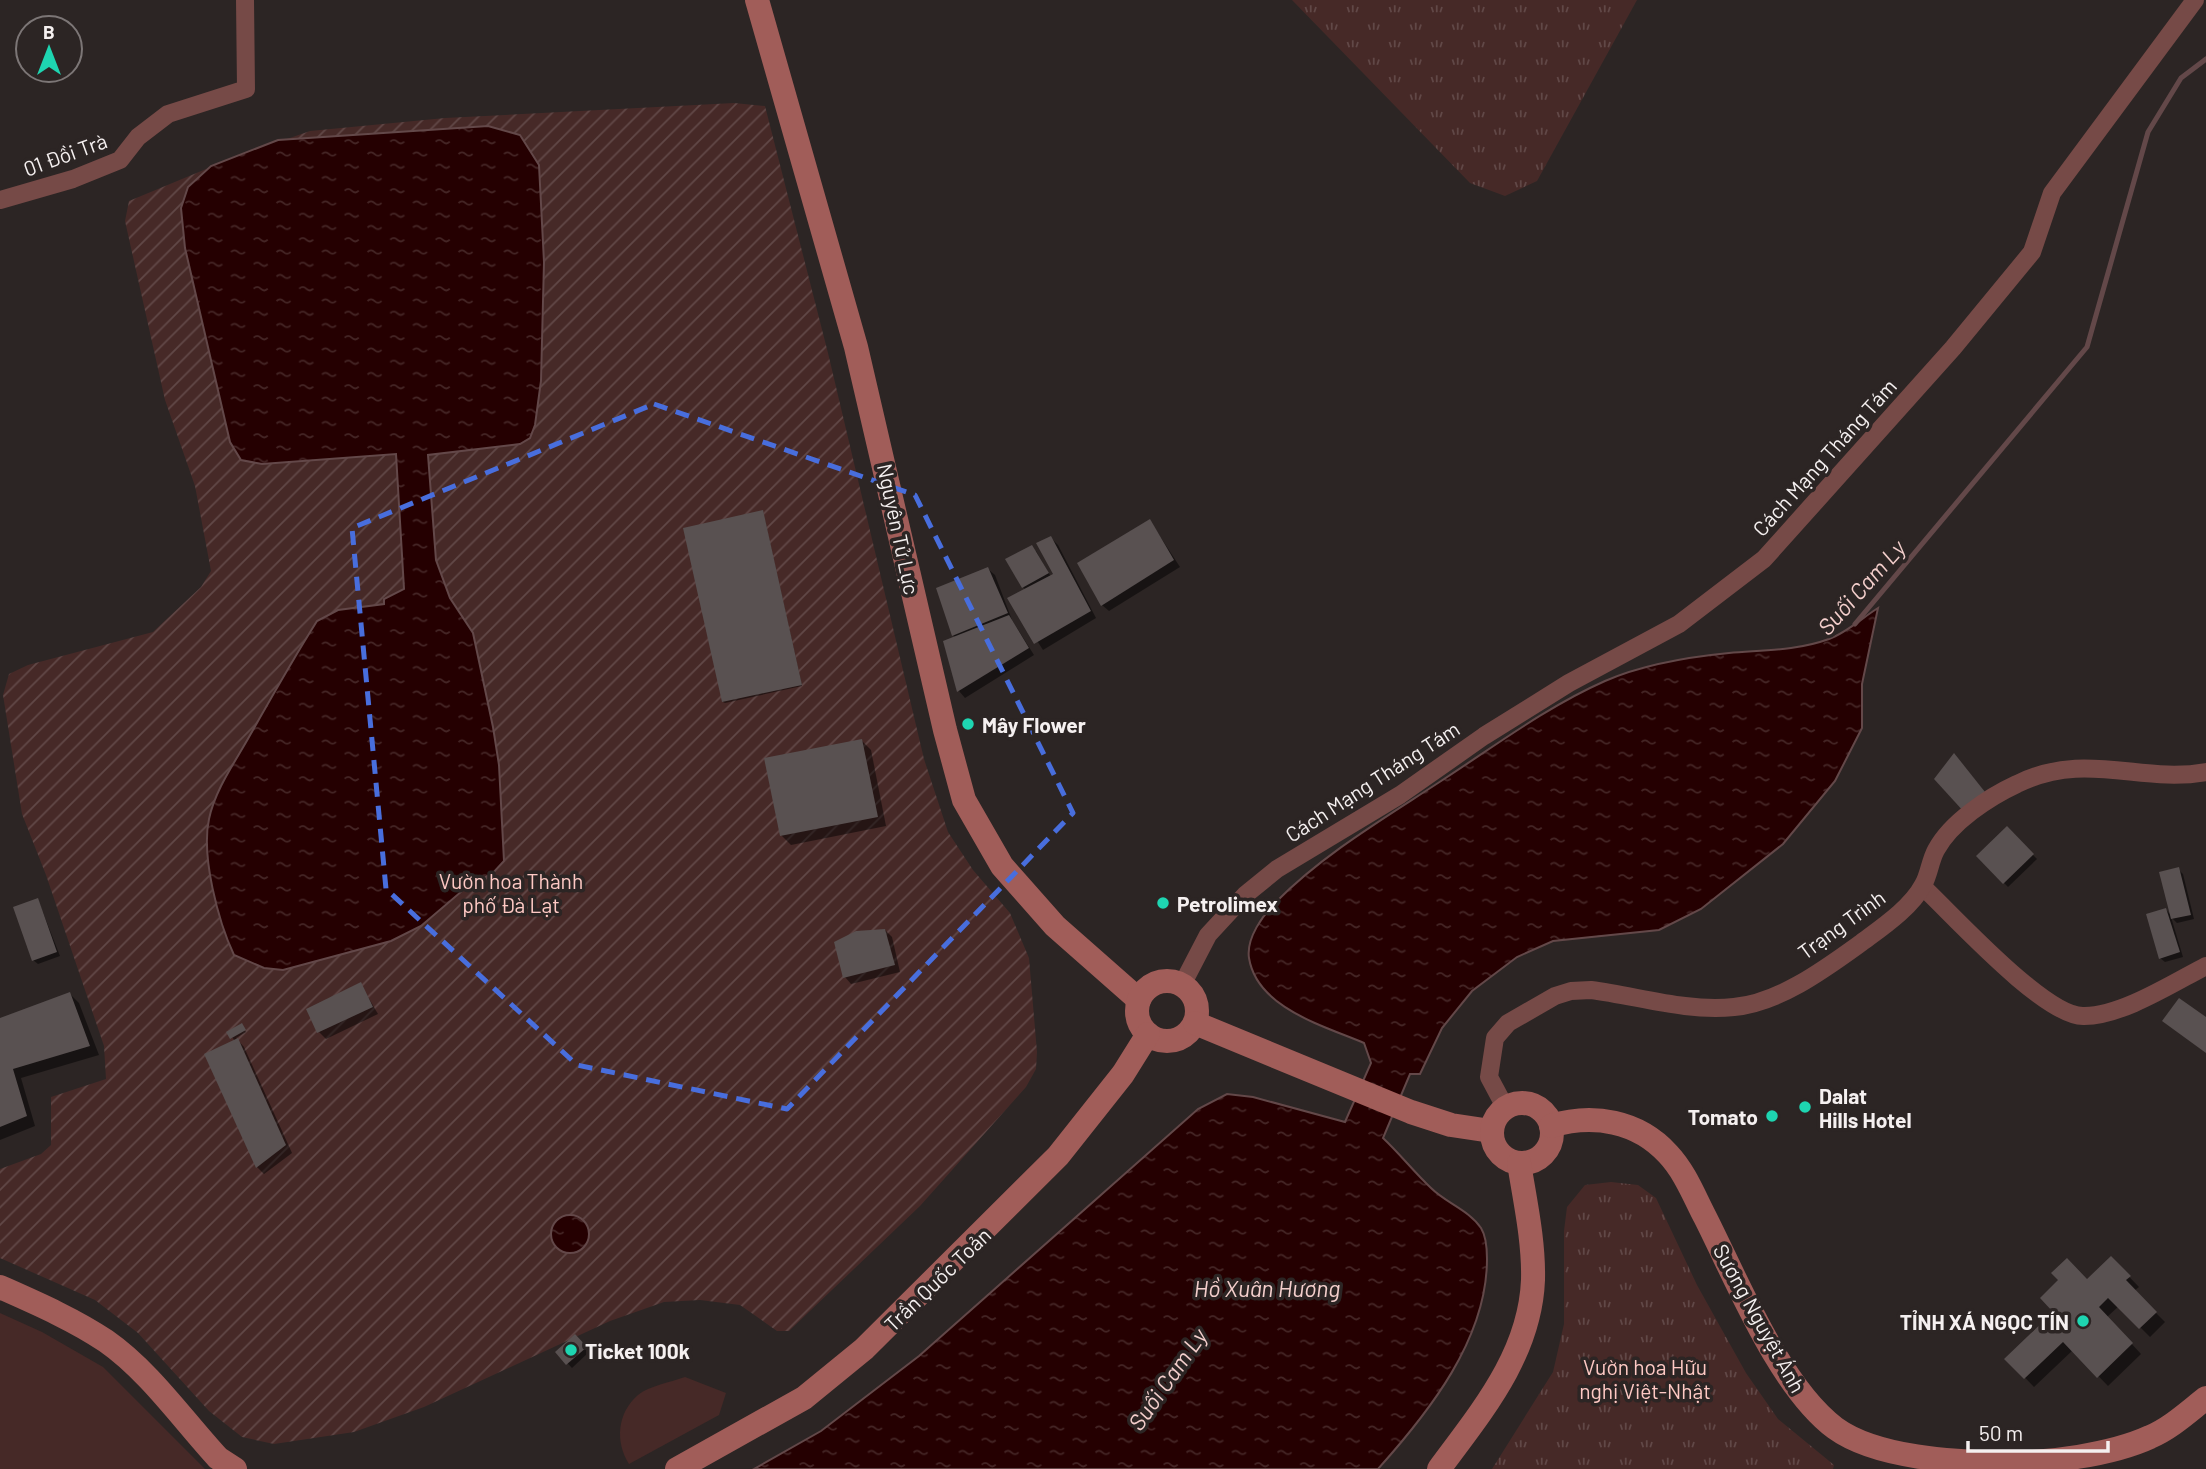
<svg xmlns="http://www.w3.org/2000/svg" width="2206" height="1469" viewBox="0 0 2206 1469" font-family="Barlow,sans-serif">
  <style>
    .grass { fill: #462927 }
    .park { fill: url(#park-tufts) }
    .garden { fill: url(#garden-furrows) }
    .water { fill: url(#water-ripples); stroke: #634849; stroke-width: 2 }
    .shadow { fill: #0007 }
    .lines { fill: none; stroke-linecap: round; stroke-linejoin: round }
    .stream { stroke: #634849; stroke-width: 5 }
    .building { fill: #595151 }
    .minor { stroke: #764a47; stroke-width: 18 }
    .secondary { stroke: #a15d59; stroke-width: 24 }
    .marked { fill: none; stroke: #486edd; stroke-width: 5; stroke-dasharray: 14 9; stroke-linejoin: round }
    .poi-dot { fill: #1ed5b1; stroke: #2c2524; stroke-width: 2.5 }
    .labels { text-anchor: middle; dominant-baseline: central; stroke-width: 7; stroke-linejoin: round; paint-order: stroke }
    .street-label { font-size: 21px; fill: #f5f0f0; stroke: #2c2524 }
    .poi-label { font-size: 21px; font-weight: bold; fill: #f5f0f0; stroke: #2c2524; text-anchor: start }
    .park-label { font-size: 21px; fill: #fec9c4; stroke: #2c2524 }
    .water-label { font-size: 23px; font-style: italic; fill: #f4cfcc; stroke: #2c2524 }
  </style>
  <defs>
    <pattern id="park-tufts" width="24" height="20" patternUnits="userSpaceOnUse" patternTransform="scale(1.75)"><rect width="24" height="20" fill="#462927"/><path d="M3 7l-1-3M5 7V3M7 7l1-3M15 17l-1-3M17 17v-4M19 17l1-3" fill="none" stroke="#614847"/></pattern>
    <pattern id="garden-furrows" width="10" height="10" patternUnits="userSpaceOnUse" patternTransform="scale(1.75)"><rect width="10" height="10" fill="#462927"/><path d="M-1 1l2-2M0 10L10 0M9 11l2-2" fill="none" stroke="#614847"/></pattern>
    <pattern id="water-ripples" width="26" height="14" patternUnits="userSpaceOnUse" patternTransform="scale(1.75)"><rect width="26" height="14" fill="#250001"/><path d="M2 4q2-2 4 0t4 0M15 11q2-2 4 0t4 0" fill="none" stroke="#452626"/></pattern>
  </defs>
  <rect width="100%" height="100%" fill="#2c2524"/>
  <g class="grass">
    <path d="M0 1313 42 1332 103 1367 205 1469H0Z"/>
    <path d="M685 1377 726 1393 719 1415 629 1464C615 1442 617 1413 638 1395 649 1386 671 1382 685 1377Z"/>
  </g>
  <g class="park">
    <path d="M1292 0H1637L1537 181 1505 196 1470 183Z"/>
    <path d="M1611 1182 1638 1185 1656 1198 1697 1285 1746 1373 1778 1419 1834 1465 1833 1469H1492L1553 1372 1564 1324V1231L1567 1207 1585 1185Z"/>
  </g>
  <path class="garden" d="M734 103 765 106 828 353 924 759 948 832 973 870 1010 913 1029 958 1037 1052 1036 1069 1026 1087 920 1206 789 1331H777L740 1305 700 1300 664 1302 610 1321 424 1407 354 1432 274 1444 242 1437 209 1411 138 1333 95 1300 0 1258V1169L41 1154 51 1145V1097L106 1079 104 1046 46 875 22 814 3 695 9 674 28 665 153 632 201 587 211 571 195 486 165 400 125 221 129 201 235 157 310 131 445 118Z"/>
  <g class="water">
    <path d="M488 126 520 135 539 165 544 262 541 381 535 425 530 438 520 444 428 455 436 560 450 598 473 633 493 727 499 765 504 861 492 874 469 885 421 926 391 941 283 970 264 968 234 955C218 921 201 856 209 819 215 790 235 762 249 737 271 698 293 659 317 621L338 610 384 604V599L404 589 396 454 262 464 241 460 230 442 185 248 181 208 188 187 211 166 278 140Z"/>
    <path d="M1878 608 1862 684V728L1835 781 1783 844 1701 909 1659 930 1553 941 1517 957 1472 991 1442 1028 1420 1074H1410L1383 1138C1400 1154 1414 1172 1431 1188 1446 1203 1469 1210 1481 1228 1486 1236 1487 1250 1487 1259 1487 1339 1429 1412 1378 1469H754L821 1431 919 1356 1198 1109 1227 1094 1253 1097 1345 1122 1371 1063 1364 1043C1324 1026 1257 1008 1249 958 1246 938 1263 915 1276 902 1322 855 1383 819 1438 783 1492 748 1546 707 1605 681 1644 664 1688 657 1729 653 1763 650 1796 651 1829 639 1846 633 1862 618 1878 608Z"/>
    <circle cx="570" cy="1234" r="19"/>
  </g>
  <g class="shadow">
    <path d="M763 512 802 686 725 703 723 702Z"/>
    <path d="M1150 521 1180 567 1109 611 1102 605Z"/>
    <path d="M1051 538 1058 545 1096 618 1043 650 1010 599 1026 590 1023 587 1036 551 1051 577 1055 575Z"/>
    <path d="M988 569 995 575 1012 620 1034 655 965 698 959 691 945 642 956 638 953 635Z"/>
    <path d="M862 741 871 750 886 826 791 845 781 835Z"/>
    <path d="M2007 829 2037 859 2008 887 1978 856Z"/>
    <path d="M2178 869 2183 874 2194 919 2177 923 2171 917 2183 957 2165 962 2160 958 2166 910 2172 916Z"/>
    <path d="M38 900 60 956 38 964 33 960Z"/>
    <path d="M885 930 892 937 900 972 851 984 845 977Z"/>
    <path d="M361 985 378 1014 326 1039 319 1032Z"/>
    <path d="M70 994 79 1003 99 1055 21 1078 35 1126 0 1140V1020Z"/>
    <path d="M243 1027 246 1032 236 1038 244 1047 292 1153 264 1174 257 1167 206 1055 235 1041 228 1032Z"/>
    <path d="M2111 1258 2139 1287 2134 1291 2165 1322 2150 1337 2119 1306 2107 1317 2141 1354 2108 1386 2073 1350 2034 1387 2007 1359Z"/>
    <path d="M575 1337 589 1352 572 1368 557 1352Z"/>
  </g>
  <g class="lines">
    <path class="stream" d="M1855 624 2087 347 2148 132 2181 78 2206 59"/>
  </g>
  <g class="building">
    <path d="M763 510 802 685 722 702 683 528Z"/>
    <path d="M1150 519 1174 560 1101 606 1077 563Z"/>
    <path d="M1051 536 1091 611 1034 644 1007 598 1053 574 1036 543Z"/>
    <path d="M1032 545 1049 573 1022 588 1005 559Z"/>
    <path d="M988 567 1008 613 952 636 936 588Z"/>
    <path d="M1009 615 1029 648 957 692 943 641Z"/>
    <path d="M862 739 878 817 780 836 764 758Z"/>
    <path d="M1954 753 1985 792 1965 813 1934 779Z"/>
    <path d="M2007 826 2034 854 2003 884 1976 856Z"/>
    <path d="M2179 867 2191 915 2171 919 2159 872Z"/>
    <path d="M38 898 57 952 32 961 13 907Z"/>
    <path d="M2166 908 2180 952 2159 959 2146 914Z"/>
    <path d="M885 929 895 965 843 978 834 942 856 931Z"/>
    <path d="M361 982 373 1007 317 1033 306 1009Z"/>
    <path d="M70 992 90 1046 13 1069 27 1116 0 1127V1018Z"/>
    <path d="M2179 998 2206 1017V1053L2162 1021Z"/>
    <path d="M242 1023 246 1030 230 1039 226 1032Z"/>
    <path d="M238 1038 286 1145 256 1168 204 1054Z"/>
    <path d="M2111 1256 2131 1276 2126 1280 2157 1312 2139 1329 2108 1298 2099 1307 2133 1343 2097 1378 2063 1342 2024 1379 2004 1359 2053 1312 2040 1298 2058 1280 2051 1273 2067 1258 2087 1279Z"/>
    <path d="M575 1334 587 1347 566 1365 555 1352Z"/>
  </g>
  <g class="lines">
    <g class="minor">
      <path d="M0 200 73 179 120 160 138 137 168 114 246 89 245 0"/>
      <path d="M1923 887C1953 915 2044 1016 2083 1016 2120 1017 2173 983 2206 966"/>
      <path d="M1182 985 1208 935 1245 895 1277 869 1400 795 1484 736 1569 683 1679 624 1764 559 1953 348 2032 252 2052 193 2195 0"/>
      <path d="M1505 1107 1489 1077 1495 1038 1508 1023 1555 996 1571 991 1591 990C1638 996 1686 1012 1734 1007 1779 1003 1825 969 1861 943 1881 928 1911 908 1923 885 1929 875 1930 861 1936 850 1951 822 1989 797 2017 784 2086 750 2140 784 2206 772"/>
    </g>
    <g class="secondary">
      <path d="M757 0 856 347 945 730 964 800 1002 866 1055 926 1139 1000"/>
      <circle cx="1167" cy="1011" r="30"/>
      <path d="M1195 1023 1411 1112 1451 1125 1491 1131"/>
      <circle cx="1522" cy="1133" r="30"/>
      <path d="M1551 1126C1593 1113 1638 1121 1668 1154 1685 1172 1694 1196 1705 1217 1737 1280 1779 1386 1835 1428 1876 1458 1955 1462 2005 1463 2047 1463 2111 1455 2150 1437 2171 1428 2188 1412 2206 1398"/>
      <path d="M0 1287C36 1303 73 1319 106 1341 149 1371 183 1420 218 1458L235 1469"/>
      <path d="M677 1469 804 1398 864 1349 1058 1156 1123 1074 1148 1034"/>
      <path d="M1439 1469C1481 1412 1530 1355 1533 1280 1534 1241 1525 1201 1519 1163"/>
    </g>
  </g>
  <path class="marked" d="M654 404 915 495 1073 813 787 1109 577 1065 386 889 352 528Z"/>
  <g class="poi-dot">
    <circle cx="968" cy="724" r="7"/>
    <circle cx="1163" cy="903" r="7"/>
    <circle cx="1805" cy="1107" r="7"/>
    <circle cx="1772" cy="1116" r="7"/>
    <circle cx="2083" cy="1321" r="7"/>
    <circle cx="571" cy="1350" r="7"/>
  </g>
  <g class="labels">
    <g class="street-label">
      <text transform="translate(65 154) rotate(-20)">01 Đồi Trà</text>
      <text transform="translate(1824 457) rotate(-48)">Cách Mạng Tháng Tám</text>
      <text transform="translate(899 529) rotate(78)">Nguyên Tử Lực</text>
      <text transform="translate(1372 781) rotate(-33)">Cách Mạng Tháng Tám</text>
      <text transform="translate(1841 924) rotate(-36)">Trạng Trình</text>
      <text transform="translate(937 1279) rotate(-44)">Trần Quốc Toản</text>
      <text transform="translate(1760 1318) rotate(61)">Sương Nguyệt Ánh</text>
    </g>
    <g class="poi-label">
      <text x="982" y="724">Mây Flower</text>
      <text x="1177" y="903">Petrolimex</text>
      <text x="1819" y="1095">Dalat<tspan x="1819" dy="24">Hills Hotel</tspan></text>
      <text x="1758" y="1116" text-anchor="end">Tomato</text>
      <text x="2069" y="1321" text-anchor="end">TỈNH XÁ NGỌC TÍN</text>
      <text x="585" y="1350">Ticket 100k</text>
    </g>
    <g class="park-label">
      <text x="511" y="880">Vườn hoa Thành<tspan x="511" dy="24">phố Đà Lạt</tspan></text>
      <text x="1645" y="1366">Vườn hoa Hữu<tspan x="1645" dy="24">nghị Việt-Nhật</tspan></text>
    </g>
    <g class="water-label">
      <text transform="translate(1861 587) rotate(-48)">Suối Cam Ly</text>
      <text x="1267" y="1288">Hồ Xuân Hương</text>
      <text transform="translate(1167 1379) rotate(-55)">Suối Cam Ly</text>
    </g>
  </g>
  <g transform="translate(49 49)"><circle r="33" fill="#2c2524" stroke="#7c7676" stroke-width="2"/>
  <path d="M0-5L12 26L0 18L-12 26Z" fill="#1ed5b1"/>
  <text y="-10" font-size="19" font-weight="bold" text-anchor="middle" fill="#f5f0f0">B</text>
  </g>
  <path d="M1968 1441v10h140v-10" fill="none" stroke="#f5f0f0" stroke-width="3.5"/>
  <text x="1979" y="1441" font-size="21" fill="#f5f0f0" stroke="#2c2524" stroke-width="5" paint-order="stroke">50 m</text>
</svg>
